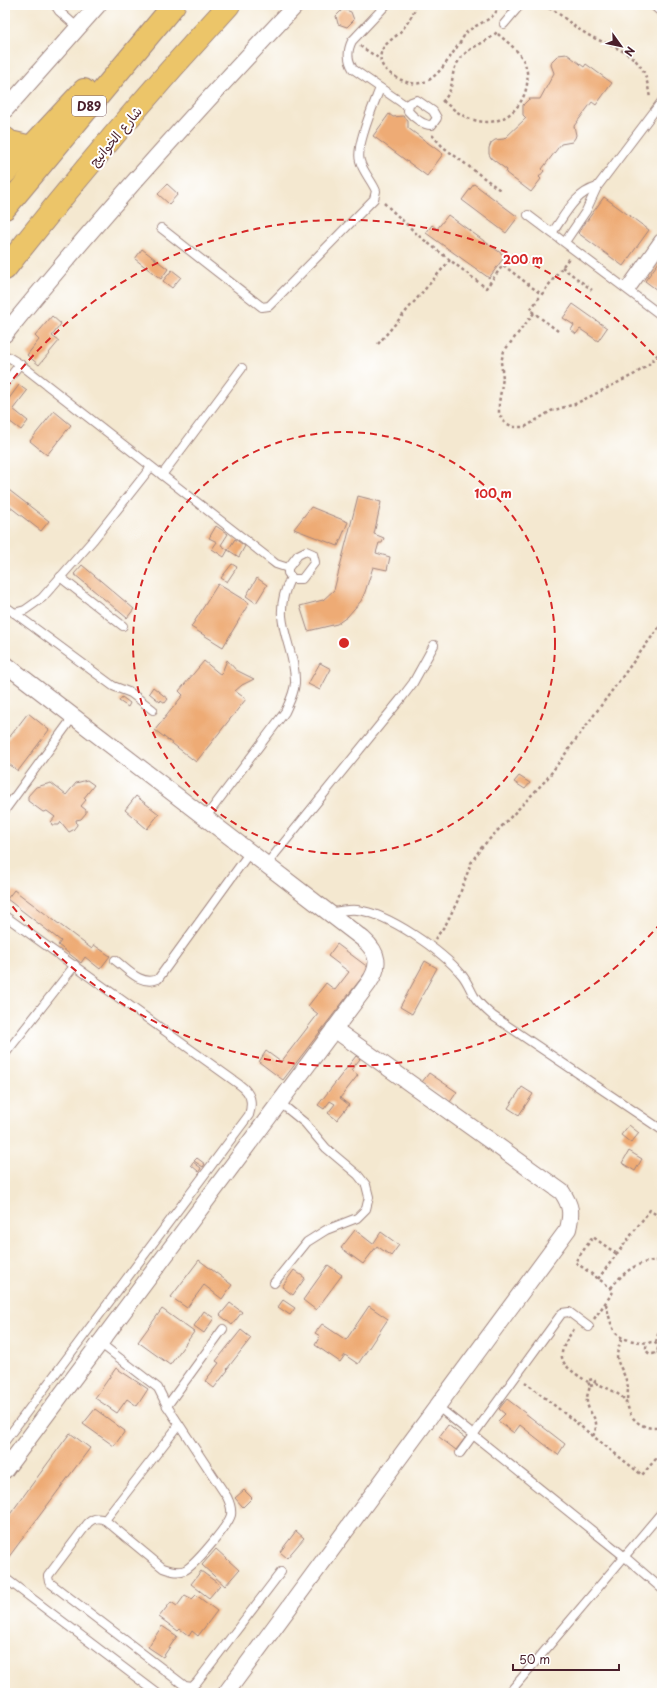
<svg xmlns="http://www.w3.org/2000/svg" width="667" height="1698" viewBox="0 0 667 1698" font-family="'Playpen Sans','Playpen Sans Arabic',sans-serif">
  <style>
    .building { fill: #eeab74 }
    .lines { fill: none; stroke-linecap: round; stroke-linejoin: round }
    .service-casing { stroke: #9f847e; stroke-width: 10 }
    .minor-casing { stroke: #9f847e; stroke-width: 18 }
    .trunk-casing { stroke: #9f847e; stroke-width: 24 }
    .path { stroke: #9f847e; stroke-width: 2.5; stroke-dasharray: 3 3; stroke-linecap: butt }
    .service { stroke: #fff; stroke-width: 8 }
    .minor { stroke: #fff; stroke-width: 16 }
    .trunk { stroke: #ecc569; stroke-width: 22 }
    .ring { fill: none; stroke: #d62828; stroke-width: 2; stroke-dasharray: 7 5 }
    .labels { text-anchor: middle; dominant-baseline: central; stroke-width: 4; stroke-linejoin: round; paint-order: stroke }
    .shield { fill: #fff; stroke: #80626b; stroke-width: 1 }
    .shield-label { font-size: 12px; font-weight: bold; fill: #4a1f2b }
    .street-label { font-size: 13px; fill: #4a1f2b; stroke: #fff }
    .centre { fill: #d62828; stroke: #fff; stroke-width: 2 }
    .ring-label { font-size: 12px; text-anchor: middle; font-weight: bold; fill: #d62828; stroke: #fff; stroke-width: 4; stroke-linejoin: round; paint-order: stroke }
  </style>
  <rect width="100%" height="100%" fill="#fff"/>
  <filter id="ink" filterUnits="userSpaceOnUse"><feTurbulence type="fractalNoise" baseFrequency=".025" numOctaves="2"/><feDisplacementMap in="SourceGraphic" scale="8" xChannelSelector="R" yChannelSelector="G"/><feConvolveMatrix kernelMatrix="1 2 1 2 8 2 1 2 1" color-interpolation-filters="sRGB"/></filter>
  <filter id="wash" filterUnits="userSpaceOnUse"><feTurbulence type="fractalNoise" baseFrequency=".012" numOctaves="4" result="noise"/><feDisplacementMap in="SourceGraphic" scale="16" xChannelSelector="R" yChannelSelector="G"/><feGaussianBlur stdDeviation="0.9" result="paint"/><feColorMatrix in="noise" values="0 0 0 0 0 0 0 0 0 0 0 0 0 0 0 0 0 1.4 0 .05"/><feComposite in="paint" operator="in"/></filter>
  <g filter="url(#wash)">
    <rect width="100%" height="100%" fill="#f4e8d0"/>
    <g id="blocks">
      <g class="building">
        <path d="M343 9 351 12 354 20 347 27 338 24 336 16Z"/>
        <path d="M567 54 584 67 586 64 612 83 596 105 592 102 574 126 576 135 575 138 572 142 561 144 542 169 544 171 539 177 541 179 531 192 506 173 507 170 491 158 489 154V148L491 143 495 140 504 139 526 118 523 115V105L529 99H540L554 73 551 65 552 61 558 55Z"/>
        <path d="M389 114 393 117 403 116 408 120V128L443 154 427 176 373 136Z"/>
        <path d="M167 184 178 194 169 204 158 194Z"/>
        <path d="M474 184 518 217 506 233 462 200Z"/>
        <path d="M604 197 649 230 623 266 578 233Z"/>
        <path d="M448 215 505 256 489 278 426 233 432 225 437 229Z"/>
        <path d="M142 249 168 269 161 279 135 259Z"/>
        <path d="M662 258V283L657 290 645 281Z"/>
        <path d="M172 270 181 277 172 288 163 281Z"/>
        <path d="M573 304 607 328 598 341 580 329 576 334 571 330 574 325 563 318Z"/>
        <path d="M52 316 61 324 52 336 59 341 39 365 27 355 39 340 35 336Z"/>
        <path d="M19 385 27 391 13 409 28 421 21 430 5 418V404Z"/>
        <path d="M54 411 71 425 47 455 30 441Z"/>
        <path d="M5 487 49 521 41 531 5 503Z"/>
        <path d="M358 496 381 502 374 534 384 538 382 543H379L376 553 390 557 387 570 373 567 365 592 361 601 347 617 337 624 308 631 300 606 323 600 334 590Z"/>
        <path d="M311 507 348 522 338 546 294 529Z"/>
        <path d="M216 526 228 534 221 545 228 550 224 557 212 549 217 542 209 538Z"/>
        <path d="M235 539 245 546 239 557 228 550Z"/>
        <path d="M232 564 237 567 227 582 221 578Z"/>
        <path d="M82 565 134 609 127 618 74 574Z"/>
        <path d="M257 578 267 585 256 603 246 596Z"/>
        <path d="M218 584 249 603 223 647 191 627Z"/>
        <path d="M227 660 236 670 254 679 242 685 235 691 246 699 196 762 155 730 183 695 179 691 204 661 221 675Z"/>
        <path d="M320 663 331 669 320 690 308 684Z"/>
        <path d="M153 687 168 699 165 703 161 700 160 702 149 693Z"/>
        <path d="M122 697 130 703 128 707 119 701Z"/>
        <path d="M28 713 49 730 18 771 5 761V743Z"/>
        <path d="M519 776 530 783 525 789 514 782Z"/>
        <path d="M87 780 94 785 84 798 86 800 81 806 86 810V813L81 819 76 820 77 825 73 830 69 832 61 822 59 825H52L51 822 55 817 47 811 43 812 28 801V796L36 787 51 783 66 795 76 783Z"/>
        <path d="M136 796 159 814 147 829 125 810Z"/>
        <path d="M14 890 92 949 94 945 110 956 100 969 85 957 81 963 58 945 61 941 7 899Z"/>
        <path d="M337 944 369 968 283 1080 259 1062 266 1051 281 1062 318 1014 308 1006 326 983 335 990 349 972 328 956Z"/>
        <path d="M425 961 437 968 412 1014 400 1007Z"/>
        <path d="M356 1056 360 1059 351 1070 358 1075 340 1098 349 1105 337 1120 328 1113 335 1104 330 1101 324 1109 318 1105Z"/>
        <path d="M429 1073 457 1092 450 1102 422 1082Z"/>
        <path d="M522 1087 533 1094 519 1115 508 1108Z"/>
        <path d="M629 1125 639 1133 631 1143 621 1135Z"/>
        <path d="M629 1151 642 1159 635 1171 622 1163Z"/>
        <path d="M197 1158 205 1164 203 1167 194 1161Z"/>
        <path d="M193 1162 201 1168 199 1172 191 1165Z"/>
        <path d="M355 1230 373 1244 381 1232 399 1245 391 1256 377 1246 363 1264 341 1248Z"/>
        <path d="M199 1260 232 1285 222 1299 204 1285 187 1308 171 1297Z"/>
        <path d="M328 1265 342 1275 316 1310 303 1300Z"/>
        <path d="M294 1270 305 1278 293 1295 282 1287Z"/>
        <path d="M283 1300 295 1308 290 1315 278 1307Z"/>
        <path d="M230 1303 242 1312 232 1325 220 1315Z"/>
        <path d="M369 1306 388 1319 358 1364 345 1355 340 1362 315 1345 320 1336 315 1333 322 1324 346 1340Z"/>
        <path d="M162 1309 194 1332 170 1365 138 1342Z"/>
        <path d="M204 1311 214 1318 204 1333 194 1326Z"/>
        <path d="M241 1330 251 1338 227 1369 228 1370 214 1388 205 1381 219 1363 216 1361Z"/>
        <path d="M116 1368 148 1389 137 1406 127 1399 117 1413 95 1398Z"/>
        <path d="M507 1399 565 1444 558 1455 520 1425 514 1433 498 1421 505 1414 499 1409Z"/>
        <path d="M95 1409 125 1431 114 1446 83 1424Z"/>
        <path d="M448 1425 465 1438 456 1450 439 1437Z"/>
        <path d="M70 1433 90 1448 8 1558 5 1556V1521Z"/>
        <path d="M244 1490 252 1498 243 1507 235 1498Z"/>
        <path d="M296 1531 304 1538 287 1558 280 1552Z"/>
        <path d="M216 1549 239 1570 225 1586 202 1565Z"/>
        <path d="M201 1571 220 1585 209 1598 191 1584Z"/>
        <path d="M185 1595 192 1599 196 1595 217 1611 198 1636 192 1631 189 1636 180 1629 178 1631 159 1617 171 1602 177 1606Z"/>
        <path d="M162 1626 177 1636 163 1657 148 1647Z"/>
      </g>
    </g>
  </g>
  <g filter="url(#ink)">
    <use href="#blocks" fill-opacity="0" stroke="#9f847e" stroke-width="1"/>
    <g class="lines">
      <defs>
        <g id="service">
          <path d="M55 5 59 11 78 28"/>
          <path d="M386 5 352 41C347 51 347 59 353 69L408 107"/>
          <path d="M653 5 662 13"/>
          <path d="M504 24 520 5"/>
          <path d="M417 100 433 111 437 118 432 125C424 126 413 117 408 111L409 103Z"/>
          <path d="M528 215 662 316"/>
          <path d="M161 228 262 307 269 306 374 199 376 191C372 181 363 172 360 161 355 147 374 104 380 88"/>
          <path d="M552 233C565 215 575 193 597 187"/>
          <path d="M565 242 586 211 597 187 662 101"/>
          <path d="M625 287 659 239"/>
          <path d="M630 291 662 246"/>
          <path d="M5 355 20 364 271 560 276 564 288 568"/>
          <path d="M5 383 20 364"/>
          <path d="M162 475 242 368"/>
          <path d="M306 551 313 554 315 562 302 579H293L288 573V568L298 555Z"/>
          <path d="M60 577 123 626"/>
          <path d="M5 606 113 686 131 693 153 710"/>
          <path d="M14 613 25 610 42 598 94 539 151 467"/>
          <path d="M5 810 73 717"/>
          <path d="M205 818 285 712C289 703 294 694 295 683 296 660 284 639 282 616 281 602 285 589 291 577"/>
          <path d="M266 865 400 700 413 683 434 645"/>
          <path d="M330 913C339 911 348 909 357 910 388 913 442 951 462 975 467 981 470 989 474 996 479 1004 486 1010 493 1016L662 1130"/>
          <path d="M5 916 240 1085C251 1093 253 1102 249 1115L5 1441"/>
          <path d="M115 960C128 970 141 986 158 979L250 852"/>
          <path d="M5 1054 75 965"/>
          <path d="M274 1283 307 1242 326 1230 357 1218 366 1209 369 1197 366 1185 358 1175 326 1148 305 1123 279 1102"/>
          <path d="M100 1343 158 1388 167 1406 227 1497C230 1503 232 1508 231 1515 228 1526 195 1565 185 1570 178 1573 171 1571 163 1568L105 1520C98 1517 93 1518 88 1523L48 1576 49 1582 185 1686 192 1687 197 1682 281 1572"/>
          <path d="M167 1406 223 1329"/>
          <path d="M437 1406 625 1557 662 1589"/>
          <path d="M460 1453 562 1313 569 1312 589 1327"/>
          <path d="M105 1520 179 1425"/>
          <path d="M5 1578 157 1693"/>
          <path d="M509 1693 662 1512"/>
        </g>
        <g id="minor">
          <path d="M5 110 98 5"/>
          <path d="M5 334C97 220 195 112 296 5"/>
          <path d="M5 664 363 939C379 953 381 966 368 984L5 1470"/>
          <path d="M226 1693 568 1229C572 1212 571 1206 562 1192L334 1029"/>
        </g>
        <g id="trunk">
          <path d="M5 138 10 142 31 147"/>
          <path d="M5 173 31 147 84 90"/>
          <path d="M5 208 174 5"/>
          <path d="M5 269C76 178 151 90 229 5"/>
        </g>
      </defs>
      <use href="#service" class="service-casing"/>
      <use href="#minor" class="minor-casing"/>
      <use href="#trunk" class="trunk-casing"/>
      <g class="path">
        <path d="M417 5C413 14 408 23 401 31 395 38 383 44 381 53 379 62 383 69 391 74 426 98 440 72 459 44 462 40 464 35 467 32 478 22 495 21 499 5"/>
        <path d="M537 5C543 7 550 8 555 11 565 18 574 27 585 33 602 44 628 48 640 66 647 75 648 87 650 98"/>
        <path d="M360 46 380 59"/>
        <path d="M443 101C452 108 462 117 474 120 508 131 536 95 525 64 520 51 508 43 498 34"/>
        <path d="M442 102C457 87 448 77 458 62 466 47 486 44 497 32"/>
        <path d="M432 135 443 147 500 190"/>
        <path d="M384 203 419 236 486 288 503 265 541 294"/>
        <path d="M562 267 592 290"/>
        <path d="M534 313 504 351 501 362 503 378 499 403V414L505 423 514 427H525L551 411 575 404 635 374 648 365 662 350"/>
        <path d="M558 331 530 310 569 258"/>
        <path d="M378 344 450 260"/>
        <path d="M435 939 446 924 457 902 471 863 481 848 546 780 662 623"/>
        <path d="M598 1279 650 1210 662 1219"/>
        <path d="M611 1288C623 1272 640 1259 662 1261"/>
        <path d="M606 1304C614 1337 614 1339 648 1343"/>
        <path d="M594 1319 613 1292 611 1288 575 1262 593 1237 617 1254"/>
        <path d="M574 1329C553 1359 560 1364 588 1382"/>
        <path d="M622 1339C611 1363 621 1362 627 1383 629 1389 627 1395 627 1402"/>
        <circle cx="652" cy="1348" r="6"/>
        <path d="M656 1342 662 1320"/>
        <path d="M657 1352 662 1355"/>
        <path d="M525 1382 642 1475 662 1452"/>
        <path d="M595 1383C605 1387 615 1391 623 1398 628 1403 628 1410 631 1415 638 1426 650 1430 662 1427"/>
        <path d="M590 1386 594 1385 595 1381 593 1379 589 1380 588 1382 590 1386C589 1391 586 1397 587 1402 589 1417 602 1418 593 1436"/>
      </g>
      <use href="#service" class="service"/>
      <use href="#minor" class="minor"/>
      <use href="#trunk" class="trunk"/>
    </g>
  </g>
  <g class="ring">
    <circle cx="344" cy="643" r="211"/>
    <path d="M661 923A423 423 0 0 1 6 898M6 388A423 423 0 0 1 661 363"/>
  </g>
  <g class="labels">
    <rect class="shield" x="72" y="96" width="34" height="20" rx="3"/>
    <g class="shield-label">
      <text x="89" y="106">D89</text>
    </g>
    <g class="street-label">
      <text transform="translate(115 136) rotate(-50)">شارع الخوانيج</text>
    </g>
  </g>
  <circle cx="344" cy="643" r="6" class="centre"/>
  <g class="ring-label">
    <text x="523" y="264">200 m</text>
    <text x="493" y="498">100 m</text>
  </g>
  <rect width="667" height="1698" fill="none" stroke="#fff" stroke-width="20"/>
  <g transform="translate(621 46) rotate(123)" stroke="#ffffff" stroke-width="3" paint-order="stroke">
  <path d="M0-3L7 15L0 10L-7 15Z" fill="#4a1f2b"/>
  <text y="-6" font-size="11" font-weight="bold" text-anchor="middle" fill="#4a1f2b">N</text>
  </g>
  <path d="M513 1664v6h106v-6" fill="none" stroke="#4a1f2b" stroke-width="2"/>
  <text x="519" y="1664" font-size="12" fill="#4a1f2b" stroke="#ffffff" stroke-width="3" paint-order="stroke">50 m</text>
</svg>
